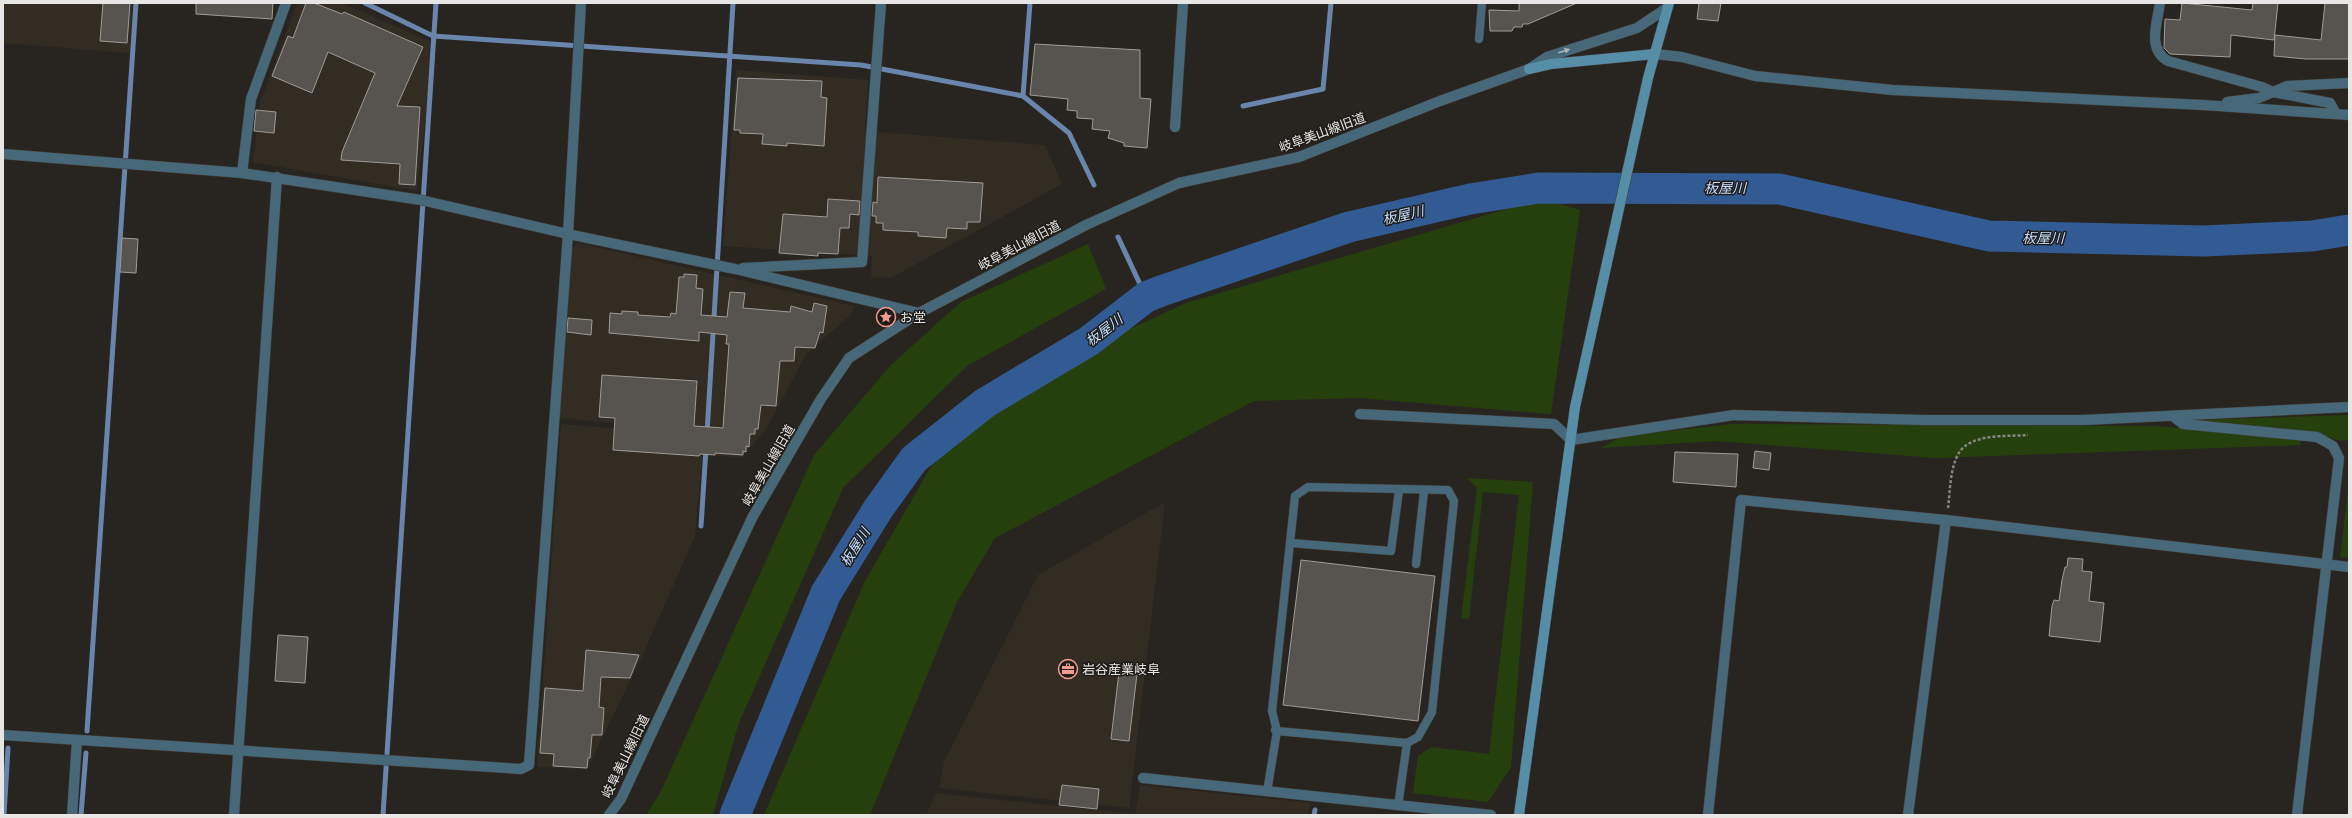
<svg xmlns="http://www.w3.org/2000/svg" width="2352" height="818" viewBox="0 0 2352 818" font-family="Montserrat,'Noto Sans JP',sans-serif">
  <style>
    .built { fill: #322c23 }
    .green { fill: #26400d }
    .lines { fill: none; stroke-linecap: round; stroke-linejoin: round }
    .stream { stroke: #6985ab; stroke-width: 5 }
    .river { stroke: #325b93; stroke-width: 31 }
    .building { fill: #57534f; stroke: #9f9b97 }
    .lane-casing { stroke: #43403c; stroke-width: 9 }
    .street-casing { stroke: #43403c; stroke-width: 11 }
    .secondary-casing { stroke: #43403c; stroke-width: 11 }
    .path { stroke: #878582; stroke-width: 2.5; stroke-dasharray: 3 2; stroke-linecap: butt }
    .lane { stroke: #476878; stroke-width: 8 }
    .street { stroke: #476878; stroke-width: 10 }
    .secondary { stroke: #578ea7; stroke-width: 10 }
    .oneway { fill: #a8b4b9 }
    .labels { text-anchor: middle; dominant-baseline: central; stroke-width: 3; stroke-linejoin: round; paint-order: stroke }
    .street-label { font-size: 13px; fill: #e8e6e4; stroke: #1e1c18 }
    .poi-label { font-size: 13px; fill: #e8e6e4; stroke: #1e1c18; text-anchor: start }
    .water-label { font-size: 14px; font-style: italic; fill: #c4dcfe; stroke: #1e1c18 }
  </style>
  <rect width="100%" height="100%" fill="#282521"/>
  <g class="built">
    <path d="M3 3H133L130 53 3 43Z"/>
    <path d="M297 3H343L434 43 417 191 253 162 260 103Z"/>
    <path d="M736 70 868 80 865 131 1045 145 1062 184 891 278 871 277 872 256 723 246Z"/>
    <path d="M578 243 854 306 851 315 807 353 765 431 741 457 715 456V432L559 418 571 249Z"/>
    <path d="M561 424 704 436 695 536 643 654 587 769 537 767Z"/>
    <path d="M1165 502 1129 808 939 788 944 762 1038 575Z"/>
    <path d="M1140 785 1310 803 1308 815H926L936 793 1135 814Z"/>
  </g>
  <g class="green">
    <path d="M1551 201 1580 210 1551 414 1360 398 1254 401 995 538 957 602 870 815H764L864 583 933 463 988 414 1121 333 1186 303 1510 208Z"/>
    <path d="M1088 244 1106 289 967 366 843 488 738 725 713 815H646L660 793 814 455 891 365 961 302Z"/>
    <path d="M2349 415V440L2342 441 2313 432 2207 424 2198 420Z"/>
    <path d="M1732 424 2158 426 2300 440 2301 445 1936 458 1716 441 1601 448 1622 436Z"/>
    <path d="M1467 478 1533 482 1511 767 1488 802 1413 793 1418 756 1431 747 1489 754 1519 495 1483 492 1469 619 1461 618 1477 488Z"/>
    <path d="M2349 482V558L2340 557Z"/>
  </g>
  <g class="lines">
    <g class="stream">
      <path d="M365 3 433 36 861 65 1023 96 1069 133 1094 185"/>
      <path d="M1023 96 1030 3"/>
      <path d="M1243 106 1323 89 1331 3"/>
      <path d="M1118 237 1146 297"/>
      <path d="M707 433 733 3"/>
      <path d="M701 526 706 449"/>
      <path d="M87 731 136 3"/>
      <path d="M4 815 8 748"/>
      <path d="M81 815 86 753"/>
      <path d="M383 815 436 3"/>
      <path d="M1314 815 1315 810"/>
    </g>
    <path class="river" d="M735 815 826 593 878 509 914 459 985 403 1089 341 1146 297 1161 291 1349 227 1470 199 1539 188 1780 189 1989 236 2204 241 2312 236 2349 230"/>
  </g>
  <g class="building">
    <path d="M103 3H130L127 43 100 41Z"/>
    <path d="M196 3H273L272 19 196 14Z"/>
    <path d="M306 3H314L342 14 344 12 423 47 397 106 420 107 415 185 399 184 400 164 341 160 342 152 375 73 328 52 312 93 272 76 288 36 293 38Z"/>
    <path d="M1519 3H1577L1528 24H1523L1522 27H1514L1512 31H1490L1489 10 1519 11Z"/>
    <path d="M1699 3H1721L1718 21 1697 19Z"/>
    <path d="M2182 3 2252 10 2253 3H2278L2274 40 2231 35 2230 57 2170 54 2164 48 2165 19 2180 20Z"/>
    <path d="M2325 3H2349V59H2306L2274 56 2275 35 2321 40Z"/>
    <path d="M1035 44 1140 50V98L1151 99 1147 148 1124 146V143L1108 138 1110 131 1092 129 1093 119 1077 118V111L1067 110 1068 99 1030 95Z"/>
    <path d="M738 78 822 81 821 97 827 98 824 146 787 143V146L762 144 763 134 740 133V130H734Z"/>
    <path d="M256 110 276 112 274 133 254 131Z"/>
    <path d="M878 177 983 183 980 222H967V229L947 228 946 238 918 236V232L883 230V223H876V216H872L873 202 877 203Z"/>
    <path d="M828 199 860 201 859 215 850 214 849 228H840L838 254 818 253V256L779 253 783 214 827 217Z"/>
    <path d="M122 238 138 239 136 273 120 272Z"/>
    <path d="M684 274 697 275 696 288 703 289 701 315 727 317 730 292 745 293 743 308 790 312 791 306 812 312 814 303 827 306 823 333 820 332 815 348 795 347 794 361H780L776 406 761 405 758 429H755V434H750L749 447 746 446V452L743 451V455L715 453V455L700 454 699 456 613 450 615 418 599 417 602 375 697 381 694 426 723 428 729 344H726L727 335 699 332V341L609 333 610 313 622 314V311L638 312V315L670 317 671 313 676 314 679 277H684Z"/>
    <path d="M568 318 592 320 591 335 567 332Z"/>
    <path d="M1755 451 1771 453 1769 470 1753 468Z"/>
    <path d="M1675 452 1738 454 1736 487 1673 482Z"/>
    <path d="M2068 558 2083 559 2082 571 2092 572 2089 601 2104 603 2100 642 2049 636 2052 606 2054 600 2059 601 2062 580 2065 567H2067Z"/>
    <path d="M1301 560 1435 576 1418 721 1283 705Z"/>
    <path d="M278 635 308 637 305 683 275 681Z"/>
    <path d="M586 650 639 655 630 678 601 677 599 707 604 708 602 735H592L590 758H588L587 768 553 766 554 754 540 753 545 688 583 691Z"/>
    <path d="M1119 672 1137 674 1129 741 1111 739Z"/>
    <path d="M1062 785 1099 789 1097 809 1059 805Z"/>
  </g>
  <g class="lines">
    <defs>
      <g id="lane">
        <path d="M1479 39 1482 3"/>
        <path d="M1290 543 1391 551 1399 490"/>
        <path d="M1416 564 1424 491"/>
        <path d="M1267 792 1277 731 1272 711 1295 496 1308 487 1448 490 1454 501 1432 712 1418 737 1407 743 1277 731 1275 730"/>
        <path d="M1398 806 1407 743"/>
      </g>
      <g id="street">
        <path d="M2160 3C2157 24 2147 49 2168 61L2262 87 2273 92 2330 103 2336 114"/>
        <path d="M1655 54 1682 57 1755 76 1893 90 2203 105 2349 115"/>
        <path d="M2227 102 2259 98 2287 86 2349 83"/>
        <path d="M1175 127 1183 3"/>
        <path d="M3 154 242 173 421 200 568 234 735 269 919 313"/>
        <path d="M242 173 251 99 286 3"/>
        <path d="M743 268 862 262 881 3"/>
        <path d="M1360 414 1554 424 1571 440 1734 415 1923 420H2084L2349 407"/>
        <path d="M2174 417 2183 424 2317 437 2333 446 2339 458 2297 815"/>
        <path d="M3 735 521 769 529 765 568 234 581 3"/>
        <path d="M1143 778 1491 815"/>
        <path d="M72 815 77 740"/>
        <path d="M234 815 277 177"/>
        <path d="M609 815 621 799 752 518 821 399 849 358 919 313 1086 225 1179 183 1299 157 1440 101 1529 69 1547 57 1637 28 1667 8"/>
        <path d="M1708 815 1741 500 1946 520 2349 567"/>
        <path d="M1908 815 1946 520"/>
      </g>
      <g id="secondary">
        <path d="M1529 69 1551 64 1655 54"/>
        <path d="M1519 815 1575 407 1648 78 1669 3"/>
      </g>
    </defs>
    <use href="#lane" class="lane-casing"/>
    <use href="#street" class="street-casing"/>
    <use href="#secondary" class="secondary-casing"/>
    <path class="path" d="M1948 508C1950 492 1950 473 1956 459 1965 432 2005 437 2028 435"/>
    <use href="#lane" class="lane"/>
    <use href="#street" class="street"/>
    <use href="#secondary" class="secondary"/>
  </g>
  <defs><path id="oneway-solid" d="M-6-.8H1V-3.2L6.5 0L1 3.2V.8H-6Z"/></defs>
  <use class="oneway" href="#oneway-solid" transform="translate(1564 51) rotate(-18)"/>
  <defs>
    <symbol id="sight-ring" viewBox="-11 -11 22 22"><circle r="9.5" fill="#1e1c18" stroke="#f59c91" stroke-width="1.5"/><path d="M0-6L1.8-2.2L6-1.7L2.9 1.2L3.7 5.4L0 3.3L-3.7 5.4L-2.9 1.2L-6-1.7L-1.8-2.2Z" fill="#f59c91"/></symbol>
    <symbol id="office-ring" viewBox="-11 -11 22 22"><circle r="9.5" fill="#1e1c18" stroke="#f59c91" stroke-width="1.5"/><path d="M-6-3h4V-5.5h4V-3h4V5H-6ZM-1-4.5V-3h2v-1.5ZM-6 0V1H6V0Z" fill="#f59c91"/></symbol>
  </defs>
  <g fill-rule="evenodd">
    <use href="#sight-ring" x="875" y="306" width="22" height="22"/>
    <use href="#office-ring" x="1057" y="658" width="22" height="22"/>
  </g>
  <g class="labels">
    <g class="street-label">
      <text transform="translate(1322 132) rotate(-20)">岐阜美山線旧道</text>
      <text transform="translate(1019 245) rotate(-28)">岐阜美山線旧道</text>
      <text transform="translate(768 465) rotate(-60)">岐阜美山線旧道</text>
      <text transform="translate(625 756) rotate(-64)">岐阜美山線旧道</text>
    </g>
    <g class="poi-label">
      <text x="900" y="317">お堂</text>
      <text x="1082" y="669">岩谷産業岐阜</text>
    </g>
    <g class="water-label">
      <text x="1725" y="188">板屋川</text>
      <text transform="translate(1403 215) rotate(-13)">板屋川</text>
      <text transform="translate(2043 238) rotate(1)">板屋川</text>
      <text transform="translate(1104 330) rotate(-37)">板屋川</text>
      <text transform="translate(855 547) rotate(-58)">板屋川</text>
    </g>
  </g>
  <rect width="2352" height="818" fill="none" stroke="#e8e6e4" stroke-width="8"/>
</svg>
